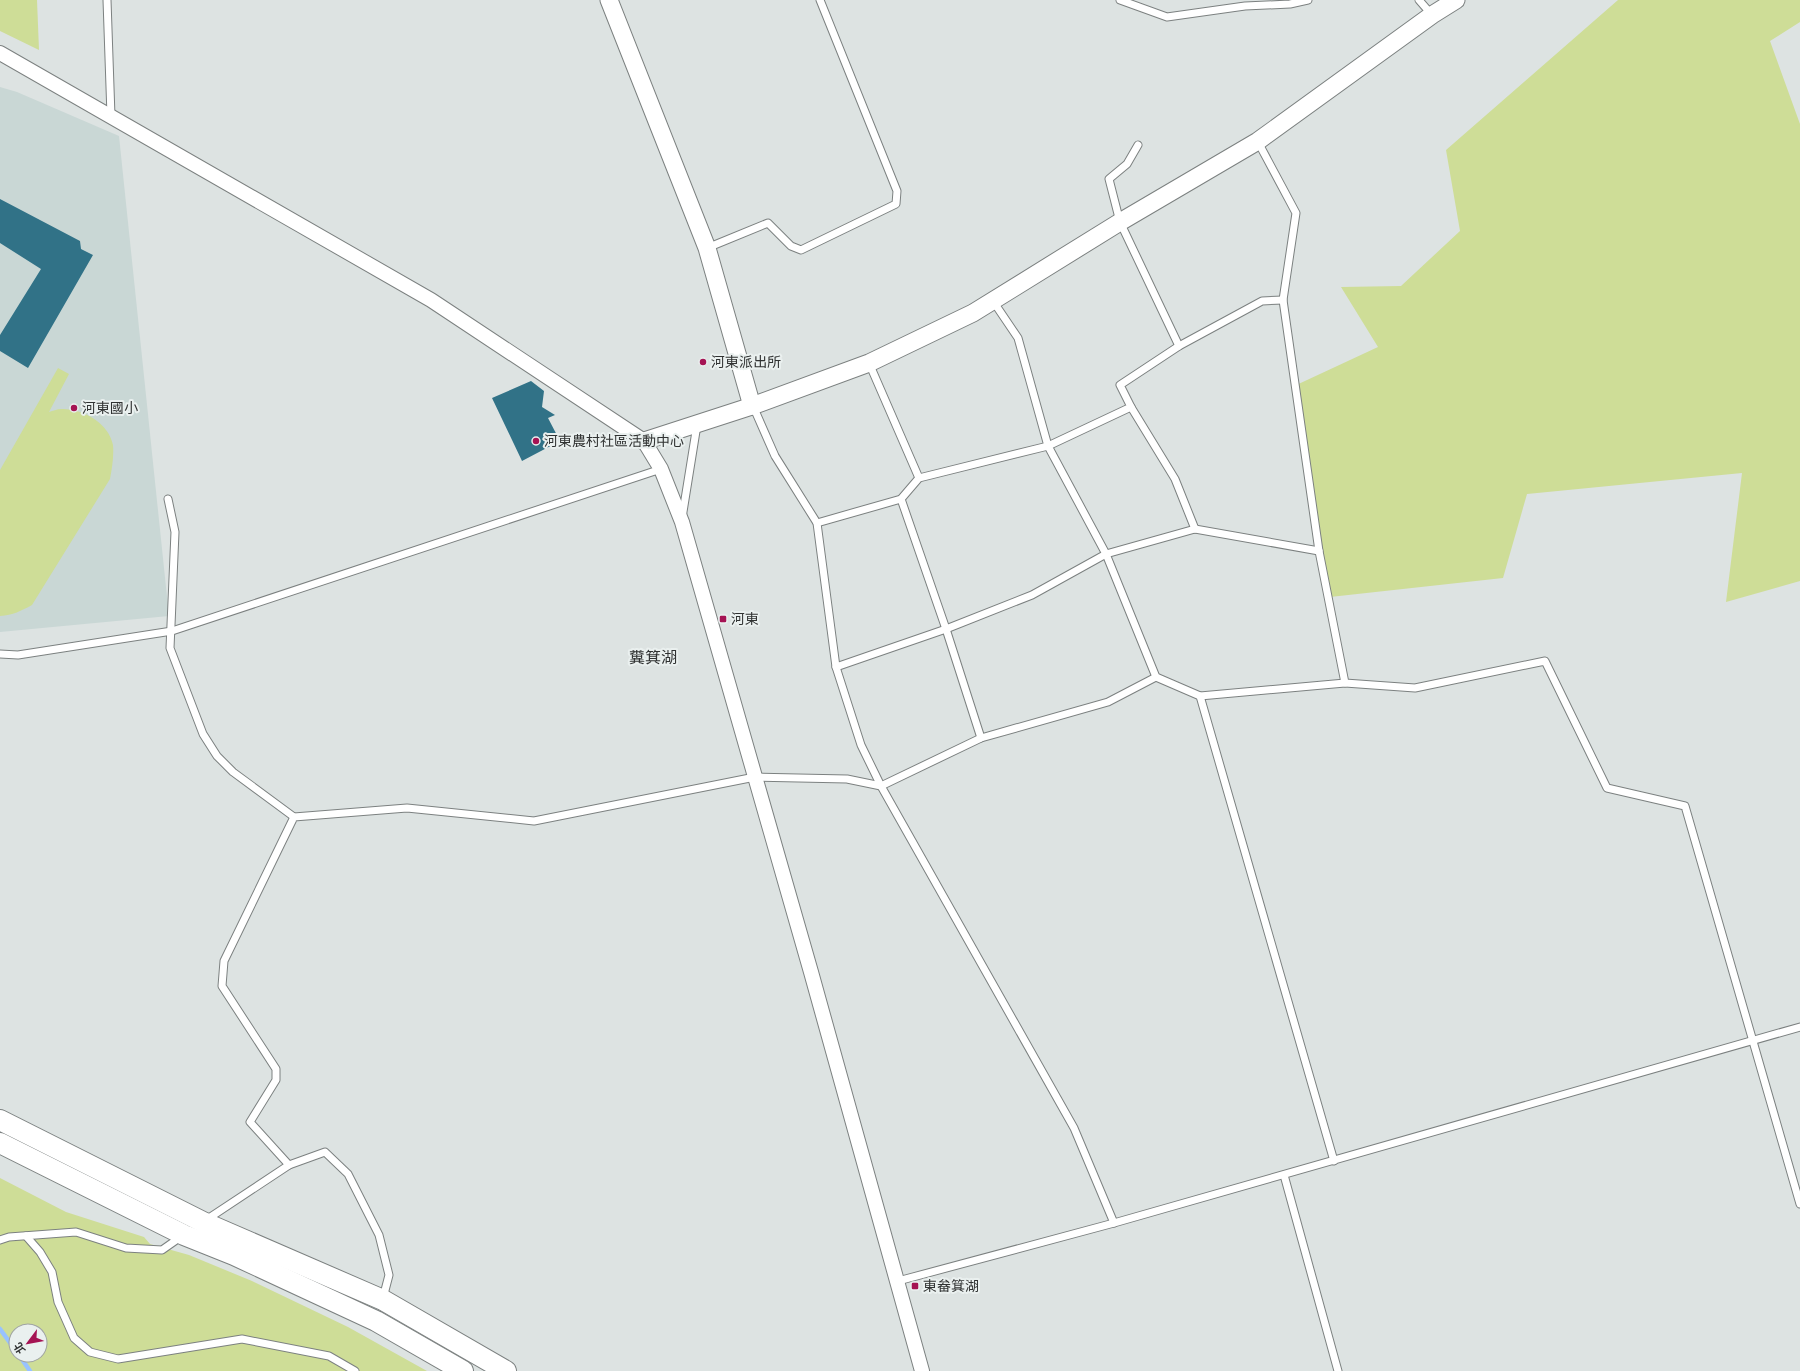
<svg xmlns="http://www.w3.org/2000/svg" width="1800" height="1371" viewBox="0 0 1800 1371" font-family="'Fira Sans Condensed','Noto Sans TC',sans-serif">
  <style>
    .built { fill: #c9d7d5 }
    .green { fill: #cedd97; fill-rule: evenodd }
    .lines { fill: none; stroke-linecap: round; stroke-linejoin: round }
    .stream { stroke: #98c2ff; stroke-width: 4.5 }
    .building { fill: #317287 }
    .service-casing { stroke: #7c8180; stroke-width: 9 }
    .minor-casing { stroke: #7c8180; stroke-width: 16 }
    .tertiary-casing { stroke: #7c8180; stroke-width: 19 }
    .secondary-casing { stroke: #7c8180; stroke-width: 22 }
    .service { stroke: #fff; stroke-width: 7 }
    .minor { stroke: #fff; stroke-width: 14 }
    .tertiary { stroke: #fff; stroke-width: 17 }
    .secondary { stroke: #fff; stroke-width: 20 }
    .poi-dot { fill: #a51353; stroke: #eaf0ef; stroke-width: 1.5 }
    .labels { text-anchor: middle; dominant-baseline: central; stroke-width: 4; stroke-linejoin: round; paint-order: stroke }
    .poi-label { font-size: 14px; fill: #303232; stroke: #eaf0ef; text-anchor: start }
    .quarter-label { font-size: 16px; fill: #303232; stroke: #eaf0ef }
  </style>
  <rect width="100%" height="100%" fill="#dde3e2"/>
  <path class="built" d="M0 87 17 92 119 136 169 616 0 632Z"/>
  <g class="green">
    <path d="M0 0H37L39 50 0 31Z"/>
    <path d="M1618 0H1800V22L1770 41 1800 124V581L1726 602 1742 473 1527 494 1503 578 1330 597 1319 551 1292 387 1378 347 1341 287 1401 286 1460 231 1446 150Z"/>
    <path d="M58 368 69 374 49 412C53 411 57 409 61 409 82 408 109 423 113 445 114 456 112 468 110 479L32 605C21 611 13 615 0 616V470Z"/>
    <path d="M0 1178 66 1212 144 1237 150 1244 189 1255 252 1281 348 1327 427 1371H0ZM16 1331H40V1355H16Z"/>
  </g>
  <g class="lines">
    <g class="stream">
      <path d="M0 1329 16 1351"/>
      <path d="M19 1355 30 1371"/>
    </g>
  </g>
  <g class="building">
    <path d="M0 199 80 241 81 249 93 255 28 368 0 351V335L41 269 0 243Z"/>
    <path d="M531 381 544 391 542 407 555 415 548 418 560 441 522 461 492 398Z"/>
  </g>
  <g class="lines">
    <defs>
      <g id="service">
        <path d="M107 0 111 116"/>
        <path d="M1120 0 1167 17 1245 6 1290 4 1308 0"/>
        <path d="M1419 0 1432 15"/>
        <path d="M1258 142 1296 213 1283 300 1319 551 1345 683 1415 688 1545 661 1607 788 1685 806 1800 1204"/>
        <path d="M1138 145 1127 164 1109 179 1120 222 1179 346"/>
        <path d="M707 248 768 223 791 246 801 250 896 204 897 191 820 0"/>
        <path d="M993 301 1018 338 1048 446 1106 554 1156 677 1200 696 1334 1161"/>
        <path d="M869 363 919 478"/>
        <path d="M753 406 775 456 817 523 836 667 861 745 881 786 1074 1128 1114 1223"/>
        <path d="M1131 407 1175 479 1195 529"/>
        <path d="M168 499 175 532 170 648 203 734 217 756 233 772 294 817"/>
        <path d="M901 499 946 629 981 738"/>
        <path d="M682 518 697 425"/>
        <path d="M817 523 901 499 919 478 1048 446 1131 407 1120 385 1179 346 1262 301 1283 300"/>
        <path d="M0 654 18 655 172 631 661 469"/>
        <path d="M836 667 946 629 1032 595 1106 554 1195 529 1319 551"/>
        <path d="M1200 696 1345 683"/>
        <path d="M1284 1175 1338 1371"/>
        <path d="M206 1220 289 1165"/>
        <path d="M26 1236 40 1252 52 1272 58 1302 74 1338 90 1352 118 1359 242 1339 329 1356 355 1371"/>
        <path d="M0 1240 9 1237 76 1232 126 1248 162 1250 182 1236"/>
        <path d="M898 1281 1114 1223 1800 1027"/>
        <path d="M383 1298 389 1275 379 1235 348 1174 325 1152 289 1165 250 1122 276 1080V1069L222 986 224 961 294 817 407 808 534 821 755 777 847 779 881 786 981 738 1108 702 1156 677"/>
      </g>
      <path id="minor" d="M0 53 431 300 644 441 661 469 682 522 811 972 922 1371"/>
      <g id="tertiary">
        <path d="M609 0 707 248 752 406"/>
        <path d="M644 441 752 406 869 363 973 313 1120 222 1258 141 1432 15 1456 0"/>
      </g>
      <g id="secondary">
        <path d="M0 1120 203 1222 383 1300 506 1371"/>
        <path d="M0 1143 184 1235 234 1255 376 1321 463 1371"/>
      </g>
    </defs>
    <use href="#service" class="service-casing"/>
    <use href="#minor" class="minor-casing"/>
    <use href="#tertiary" class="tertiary-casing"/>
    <use href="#secondary" class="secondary-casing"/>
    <use href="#service" class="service"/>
    <use href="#minor" class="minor"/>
    <use href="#tertiary" class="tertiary"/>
    <use href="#secondary" class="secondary"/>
  </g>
  <g class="poi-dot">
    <circle cx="703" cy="362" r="4"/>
    <circle cx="74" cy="408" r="4"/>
    <circle cx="536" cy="441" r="4"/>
    <rect x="719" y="615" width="8" height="8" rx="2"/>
    <rect x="911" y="1282" width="8" height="8" rx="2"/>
  </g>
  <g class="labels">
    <g class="poi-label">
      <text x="711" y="362">河東派出所</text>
      <text x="82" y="408">河東國小</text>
      <text x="544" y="441">河東農村社區活動中心</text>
      <text x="731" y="619">河東</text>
      <text x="923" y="1286">東畚箕湖</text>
    </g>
    <g class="quarter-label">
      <text x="653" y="657">糞箕湖</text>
    </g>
  </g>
  <g transform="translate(28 1343) rotate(238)"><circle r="19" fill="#eaf0ef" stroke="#a0a4a3"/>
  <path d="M0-3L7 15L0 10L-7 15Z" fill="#a51353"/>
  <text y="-6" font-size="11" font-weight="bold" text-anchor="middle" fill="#303232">北</text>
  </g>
</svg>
